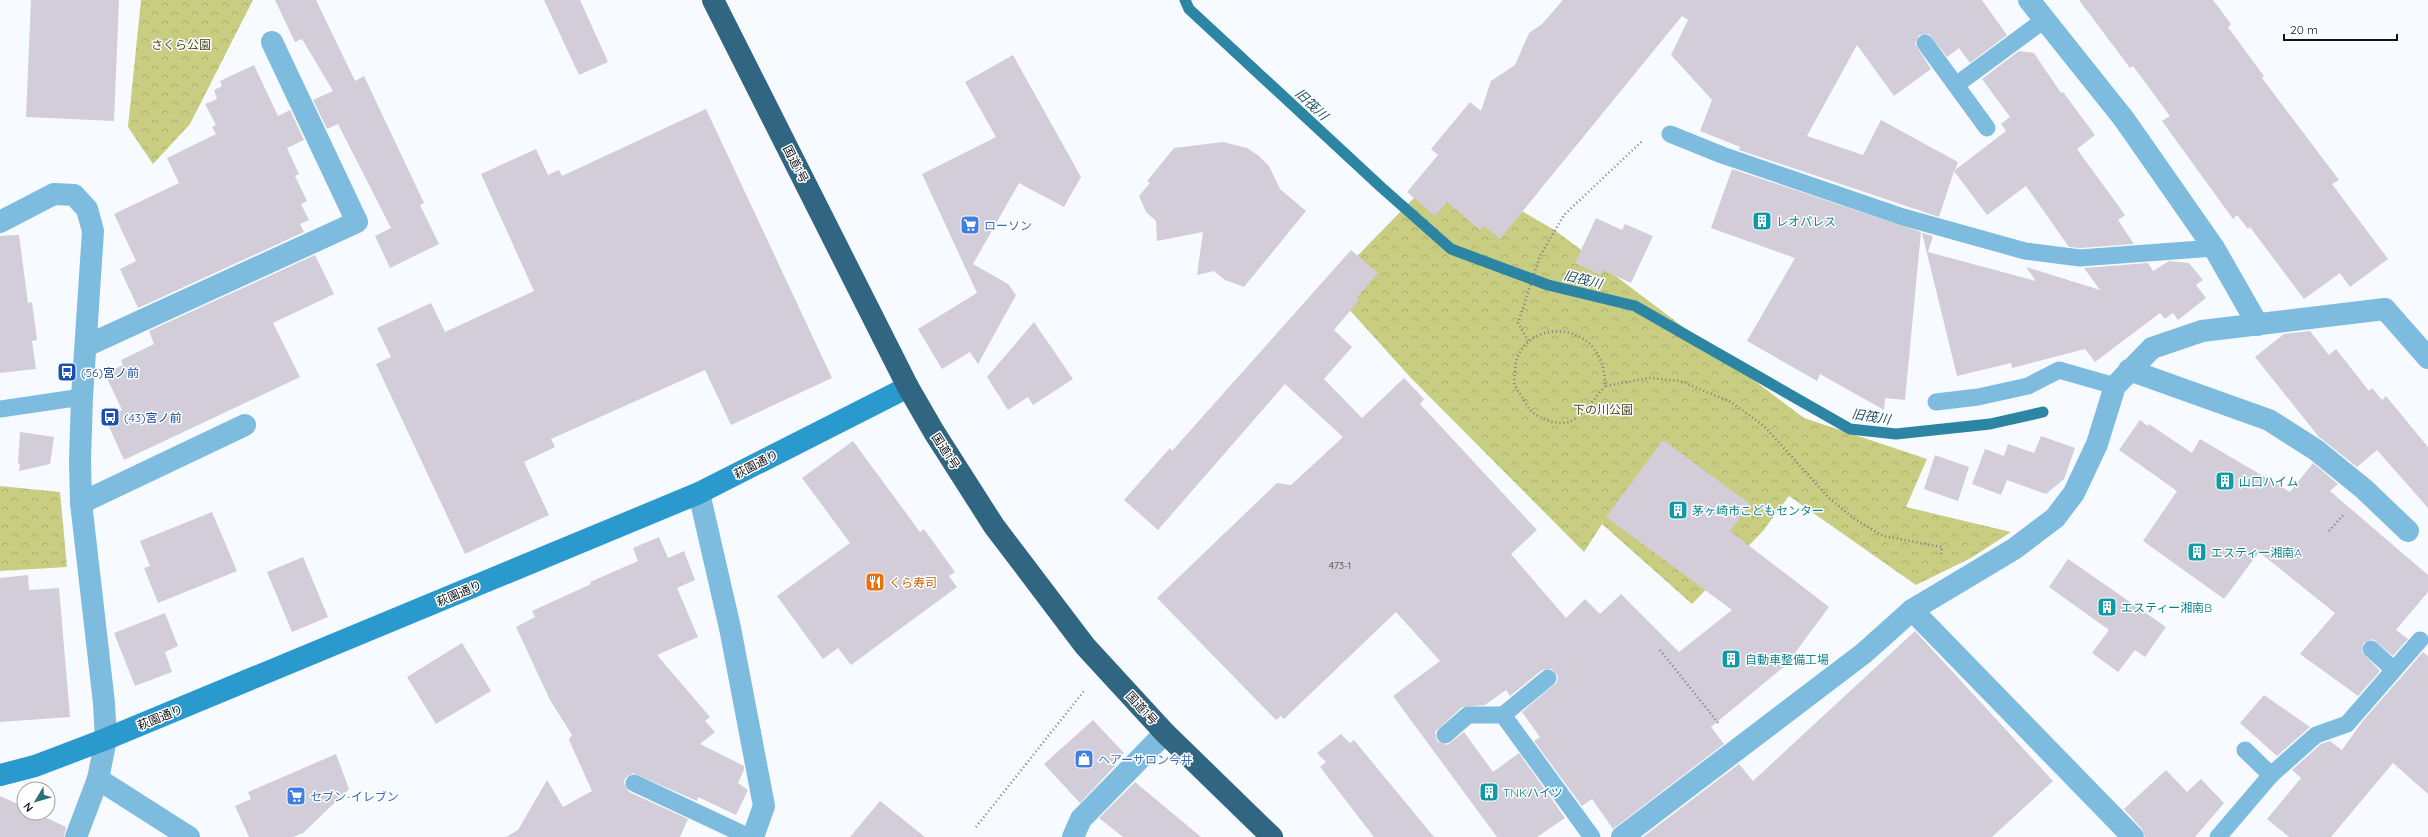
<svg xmlns="http://www.w3.org/2000/svg" width="2428" height="837" viewBox="0 0 2428 837" font-family="Quicksand,'Noto Sans JP',sans-serif">
  <style>
    .park { fill: url(#park-crowns) }
    .lines { fill: none; stroke-linecap: round; stroke-linejoin: round }
    .stream { stroke: #2d85a4; stroke-width: 11 }
    .building { fill: #d2cdd8 }
    .path { stroke: #7a7e82; stroke-width: 2.5; stroke-dasharray: 1 3; stroke-linecap: butt }
    .lane { stroke: #7dbbdf; stroke-width: 17 }
    .street { stroke: #7dbbdf; stroke-width: 22 }
    .secondary { stroke: #2a9ace; stroke-width: 22 }
    .highway { stroke: #316683; stroke-width: 22 }
    .labels { text-anchor: middle; dominant-baseline: central; stroke-width: 3; stroke-linejoin: round; paint-order: stroke }
    .number-label { font-size: 10px; fill: #404247 }
    .park-label { font-size: 12px; fill: #484a21; stroke: #fff }
    .street-label { font-size: 12px; fill: #101417; stroke: #fff }
    .culture-label { font-size: 12px; fill: #0d838f; stroke: #fff; text-anchor: start }
    .shop-label { font-size: 12px; fill: #366cbe; stroke: #fff; text-anchor: start }
    .transit-label { font-size: 12px; fill: #164399; stroke: #fff; text-anchor: start }
    .food-label { font-size: 12px; fill: #c56008; stroke: #fff; text-anchor: start }
    .water-label { font-size: 13px; font-style: italic; fill: #1c4e60; stroke: #fff }
  </style>
  <defs>
    <pattern id="park-crowns" width="20" height="18" patternUnits="userSpaceOnUse"><rect width="20" height="18" fill="#c8cd81"/><path d="M2 6a3 3 0 1 1 6 0M12 15a3 3 0 1 1 6 0" fill="none" stroke="#abaf6f"/></pattern>
  </defs>
  <rect width="100%" height="100%" fill="#f7fbff"/>
  <g class="park">
    <path d="M141 0H253L190 124 153 164 128 127Z"/>
    <path d="M1445 166 1556 231 1804 418 1927 459 1906 507 2011 532 1971 558 1916 585 1789 496 1763 531 1692 604 1602 524 1584 552 1411 378 1328 286Z"/>
    <path d="M0 486 60 492 67 567 0 571Z"/>
  </g>
  <g class="lines">
    <path class="stream" d="M1185 0 1189 9 1381 187 1451 249 1548 285 1635 306 1850 429 1896 434 1990 424 2043 412"/>
  </g>
  <g class="building">
    <path d="M31 0H119L114 121 26 117Z"/>
    <path d="M275 0H316L355 81 364 76 424 203 420 205 439 244 390 268 375 236 391 228 338 124 327 129 313 100 333 91 302 39 295 42Z"/>
    <path d="M544 0H580L608 62 579 75Z"/>
    <path d="M1563 0H1982L2007 35 1970 63 1959 48 1947 57 1929 34 1919 35 1915 44 1931 69 1894 96 1857 45 1807 136 1863 155 1881 120 1958 162 1955 170 2006 131 2001 124 2010 117 1982 79 2019 51 2034 53 2061 93 2063 92 2095 135 2077 149 2125 215 2118 220 2134 244 2080 248 2069 247 2026 186 1987 215 1954 171 1939 217 1739 150 1740 147 1700 131 1712 100 1671 55 1688 20 1682 16 1500 239 1484 226 1480 230 1447 202 1435 216 1407 192 1438 155 1431 149 1470 102 1481 111 1491 81 1515 65 1529 33 1542 24Z"/>
    <path d="M2079 0H2213L2231 24 2228 27 2230 30 2264 76 2262 78 2339 180 2332 184 2388 259 2350 287 2340 273 2304 299 2250 227 2248 229 2237 215 2233 219 2162 121 2170 116 2133 66 2130 68Z"/>
    <path d="M1013 55 1081 177 1064 207 1019 183 973 264 1008 284 1016 295 978 364 970 352 942 369 918 329 977 293 922 174 996 137 965 82Z"/>
    <path d="M254 65 278 116 290 110 304 140 287 148 299 174 295 176 307 201 301 204 309 220 300 224 304 232 138 308 120 269 136 261 114 214 179 183 167 158 216 134 212 127 216 125 205 104 217 99 214 90 222 86 220 81Z"/>
    <path d="M706 109 832 378 731 425 705 370 551 439 555 447 524 462 549 515 465 554 376 364 391 357 377 328 431 303 445 332 534 291 481 174 536 149 548 175 559 170 562 176Z"/>
    <path d="M1223 142 1247 148 1259 156 1269 166 1280 189 1306 211 1244 287 1225 280 1214 271 1197 275 1203 232 1157 241 1156 221 1146 212 1139 196 1150 183 1147 181 1174 148Z"/>
    <path d="M1732 169 1921 232 1905 400 1885 398 1884 410 1820 374 1817 381 1747 341 1795 258 1711 228Z"/>
    <path d="M1596 218 1622 230 1625 224 1653 236 1631 283 1603 270 1601 275 1575 263Z"/>
    <path d="M1922 233 1933 236 1928 252 2036 281 2026 267 2100 290 2084 268 2148 263 2153 271 2169 261 2189 263 2203 280 2196 285 2206 298 2178 320 2173 313 2165 319 2160 313 2095 362 2085 349 2012 368 2011 363 1957 376Z"/>
    <path d="M19 235 28 303 32 302 37 340 32 341 36 369 0 373V236Z"/>
    <path d="M1351 250 1378 273 1357 297 1359 300 1334 330 1352 347 1324 379 1362 418 1404 378 1424 399 1420 404 1537 530 1511 554 1566 618 1585 599 1600 614 1621 594 1679 652 1732 610 1606 517 1663 440 1750 504 1730 531 1829 607 1786 665 1711 727 1724 744 1613 829 1592 799 1582 806 1534 741 1540 737 1522 712 1557 682 1558 676 1552 669 1542 670 1510 696 1506 690 1485 705 1462 707 1435 732 1437 741 1447 745 1464 732 1493 772 1519 753 1565 818 1537 837H1497L1393 696 1440 661 1396 612 1284 719 1281 716 1276 720 1157 598 1277 483 1291 485 1343 437 1285 384 1158 530 1124 500 1170 448 1172 451Z"/>
    <path d="M315 255 334 294 273 323 300 377 124 460 105 418 122 410 105 374 123 365 121 360 154 344 149 331Z"/>
    <path d="M1034 322 1073 379 1033 405 1028 397 1008 410 987 377Z"/>
    <path d="M2310 331 2329 355 2336 349 2369 391 2372 388 2382 400 2386 396 2428 447V508L2377 450 2357 467 2319 437 2255 357 2284 334Z"/>
    <path d="M2140 420 2148 426 2149 424 2192 453 2200 439 2290 492 2313 463 2338 484 2330 491 2428 575V592L2396 630 2408 639 2393 656 2373 639 2363 643 2362 652 2380 671 2358 696 2300 654 2335 613 2259 552 2224 599 2143 541 2177 491 2119 450Z"/>
    <path d="M20 432 54 437 50 464 19 471 20 464H18Z"/>
    <path d="M2041 436 2075 448 2064 479 2046 494 2007 480 2001 495 1972 484 1985 449 2004 456 2008 444 2034 453Z"/>
    <path d="M853 441 920 532 924 529 955 572 949 576 957 587 851 665 838 648 823 659 777 596 850 543 802 478Z"/>
    <path d="M1935 455 1969 467 1958 501 1924 489Z"/>
    <path d="M212 512 237 571 158 603 144 568 150 566 140 541Z"/>
    <path d="M659 537 668 558 684 551 695 580 677 588 698 637 657 655 710 717 705 721 715 732 700 744 744 766V770L738 783 748 790 736 815 698 797 697 801 633 773 625 778 624 783 629 792 688 819 680 837H506L518 830 547 780 563 807 592 791 569 740 572 735 550 700 516 627 535 617 532 611 591 584 590 582 638 561 633 548Z"/>
    <path d="M303 557 328 617 292 632 267 572Z"/>
    <path d="M2068 559 2166 627 2145 657 2135 650 2118 672 2092 653 2109 630 2049 587Z"/>
    <path d="M28 575 29 590 59 588 70 717 0 722V578Z"/>
    <path d="M165 613 178 646 165 652 172 672 135 686 114 633Z"/>
    <path d="M1915 631 2053 781 1992 837H1643L1739 764 1753 781Z"/>
    <path d="M462 643 491 691 436 724 407 677Z"/>
    <path d="M2423 652 2428 656V794L2393 763 2331 837H2289L2267 819 2301 778 2292 770 2321 744 2330 741 2342 750 2362 722Z"/>
    <path d="M2264 695 2310 727 2277 756 2240 723Z"/>
    <path d="M1093 720 1124 753 1113 763 1116 765 1080 803 1044 764Z"/>
    <path d="M1341 734 1350 743 1354 740 1434 837H1374L1320 767 1326 762 1317 753Z"/>
    <path d="M336 754 349 789 303 833 293 837H249L235 806 251 799 248 792Z"/>
    <path d="M2166 770 2187 792 2201 779 2224 803 2195 837H2145L2142 829 2124 809Z"/>
    <path d="M1135 782 1201 837H1123L1099 818Z"/>
    <path d="M0 796 24 807V813H36L66 827 64 837H0Z"/>
    <path d="M880 801 925 837H850Z"/>
  </g>
  <g class="lines">
    <g class="path">
      <path d="M1528 341 1518 323 1540 256 1564 215 1642 141"/>
      <path d="M1605 386C1596 397 1584 414 1571 421 1559 427 1540 419 1531 411 1528 408 1525 402 1523 398 1520 394 1517 390 1515 385 1513 381 1515 375 1515 370 1518 317 1606 315 1605 386L1650 378 1680 381 1731 402 1764 426 1829 498 1853 518 1883 536 1942 547 1941 557"/>
      <path d="M2329 531 2345 513"/>
      <path d="M1660 650 1719 724"/>
      <path d="M976 827 1084 691"/>
    </g>
    <g class="lane">
      <path d="M1925 43 1987 128"/>
      <path d="M1956 85 2044 20"/>
      <path d="M1670 134 1722 155 1903 217 2025 251 2080 258 2214 248"/>
      <path d="M1936 402 1978 397 2028 386 2059 370 2115 386"/>
      <path d="M0 409 82 397"/>
      <path d="M2371 649 2393 669"/>
      <path d="M1503 715 1548 678"/>
      <path d="M1445 735 1468 715H1503L1592 837"/>
      <path d="M2245 750 2271 775"/>
      <path d="M634 783 749 837"/>
      <path d="M2218 837 2271 775 2316 735 2347 724 2420 640"/>
    </g>
    <g class="street">
      <path d="M2029 0 2124 119 2214 248 2258 325"/>
      <path d="M0 222 54 194 74 195 87 209 93 231 82 397 80 461 81 503 104 703 106 739 98 779 76 837"/>
      <path d="M86 346 357 222 272 42"/>
      <path d="M2129 370 2269 420 2316 450 2364 489 2408 531"/>
      <path d="M699 493 730 628 764 806 753 837"/>
      <path d="M81 503 245 425"/>
      <path d="M1912 610 2133 837"/>
      <path d="M98 779 189 837"/>
      <path d="M1073 837 1081 819 1165 733"/>
      <path d="M1622 837 1864 653 1912 610 2014 549 2055 518 2074 493 2097 444 2115 386 2152 348 2202 331 2385 309 2428 358"/>
    </g>
    <path class="secondary" d="M0 775 35 766 106 739 699 493 908 387"/>
    <path class="highway" d="M713 0 908 387 934 432 994 526 1085 646 1165 733 1272 837"/>
  </g>
  <defs>
    <symbol id="building-square" viewBox="-11 -11 22 22"><rect x="-9" y="-9" width="18" height="18" rx="4" fill="#0f9aa8" stroke="#fff"/><path d="M-4-6H4V6H1V3H-1V6H-4ZM-2.5-4.3h1.7v1.8h-1.7ZM.8-4.3h1.7v1.8H.8ZM-2.5-1h1.7V.8h-1.7ZM.8-1h1.7V.8H.8Z" fill="#fff"/></symbol>
    <symbol id="supermarket-square" viewBox="-11 -11 22 22"><rect x="-9" y="-9" width="18" height="18" rx="4" fill="#3f7fe0" stroke="#fff"/><path d="M-6-5.5h2.5l.6 2H6L4.5 2H-2.5L-4.4-4H-6ZM-1.5 3.2a1.3 1.3 0 1 0 .1 0ZM3 3.2a1.3 1.3 0 1 0 .1 0Z" fill="#fff"/></symbol>
    <symbol id="bus-square" viewBox="-11 -11 22 22"><rect x="-9" y="-9" width="18" height="18" rx="4" fill="#1a4fb4" stroke="#fff"/><path d="M-5-6H5V4H4V6H2V4H-2V6H-4V4H-5ZM-3.5-4V0h7V-4ZM-3.5 1.2v1.5H-2V1.2ZM2 1.2v1.5H3.5V1.2Z" fill="#fff"/></symbol>
    <symbol id="restaurant-square" viewBox="-11 -11 22 22"><rect x="-9" y="-9" width="18" height="18" rx="4" fill="#e8710a" stroke="#fff"/><path d="M-5-6h1v4h1v-4h1v4h1v-4h1v5L-1.5 .5V6h-2V.5L-5-1ZM5-6V6H3V1.5H1.5Q1.5-4 5-6Z" fill="#fff"/></symbol>
    <symbol id="shop-square" viewBox="-11 -11 22 22"><rect x="-9" y="-9" width="18" height="18" rx="4" fill="#3f7fe0" stroke="#fff"/><path d="M-5-2.5h2.3a2.7 3.5 0 0 1 5.4 0H5L5.5 6h-11ZM-1.5-2.5h3a1.5 2.3 0 0 0-3 0Z" fill="#fff"/></symbol>
  </defs>
  <g fill-rule="evenodd">
    <use href="#building-square" x="1751" y="210" width="22" height="22"/>
    <use href="#supermarket-square" x="959" y="214" width="22" height="22"/>
    <use href="#bus-square" x="56" y="361" width="22" height="22"/>
    <use href="#bus-square" x="99" y="406" width="22" height="22"/>
    <use href="#building-square" x="2214" y="470" width="22" height="22"/>
    <use href="#building-square" x="1667" y="499" width="22" height="22"/>
    <use href="#building-square" x="2186" y="541" width="22" height="22"/>
    <use href="#restaurant-square" x="864" y="571" width="22" height="22"/>
    <use href="#building-square" x="2096" y="596" width="22" height="22"/>
    <use href="#building-square" x="1720" y="648" width="22" height="22"/>
    <use href="#shop-square" x="1073" y="748" width="22" height="22"/>
    <use href="#building-square" x="1478" y="781" width="22" height="22"/>
    <use href="#supermarket-square" x="285" y="785" width="22" height="22"/>
  </g>
  <g class="labels">
    <g class="number-label">
      <text x="1340" y="565">473-1</text>
    </g>
    <g class="park-label">
      <text x="181" y="44">さくら公園</text>
      <text x="1603" y="409">下の川公園</text>
    </g>
    <g class="street-label">
      <text transform="translate(796 164) rotate(63)">国道1号</text>
      <text transform="translate(946 451) rotate(57)">国道1号</text>
      <text transform="translate(756 464) rotate(-27)">萩園通り</text>
      <text transform="translate(459 593) rotate(-23)">萩園通り</text>
      <text transform="translate(1142 708) rotate(47)">国道1号</text>
      <text transform="translate(160 717) rotate(-22)">萩園通り</text>
    </g>
    <g class="culture-label">
      <text x="1776" y="221">レオパレス</text>
      <text x="2239" y="481">山口ハイム</text>
      <text x="1692" y="510">茅ヶ崎市こどもセンター</text>
      <text x="2211" y="552">エスティー湘南A</text>
      <text x="2121" y="607">エスティー湘南B</text>
      <text x="1745" y="659">自動車整備工場</text>
      <text x="1503" y="792">TNKハイツ</text>
    </g>
    <g class="shop-label">
      <text x="984" y="225">ローソン</text>
      <text x="1098" y="759">ヘアーサロン今井</text>
      <text x="310" y="796">セブン-イレブン</text>
    </g>
    <g class="transit-label">
      <text x="81" y="372">(56)宮ノ前</text>
      <text x="124" y="417">(43)宮ノ前</text>
    </g>
    <g class="food-label">
      <text x="889" y="582">くら寿司</text>
    </g>
    <g class="water-label">
      <text transform="translate(1312 104) rotate(43)">旧筏川</text>
      <text transform="translate(1583 279) rotate(14)">旧筏川</text>
      <text transform="translate(1871 416) rotate(9)">旧筏川</text>
    </g>
  </g>
  <g transform="translate(36 801) rotate(232)"><circle r="19" fill="#ffffff" stroke="#9fa1a2"/>
  <path d="M0-3L7 15L0 10L-7 15Z" fill="#2a7479"/>
  <text y="-6" font-size="11" font-weight="bold" text-anchor="middle" fill="#101417">N</text>
  </g>
  <path d="M2284 34v6h113v-6" fill="none" stroke="#101417" stroke-width="2"/>
  <text x="2290" y="34" font-size="12" fill="#101417" stroke="#ffffff" stroke-width="3" paint-order="stroke">20 m</text>
</svg>
